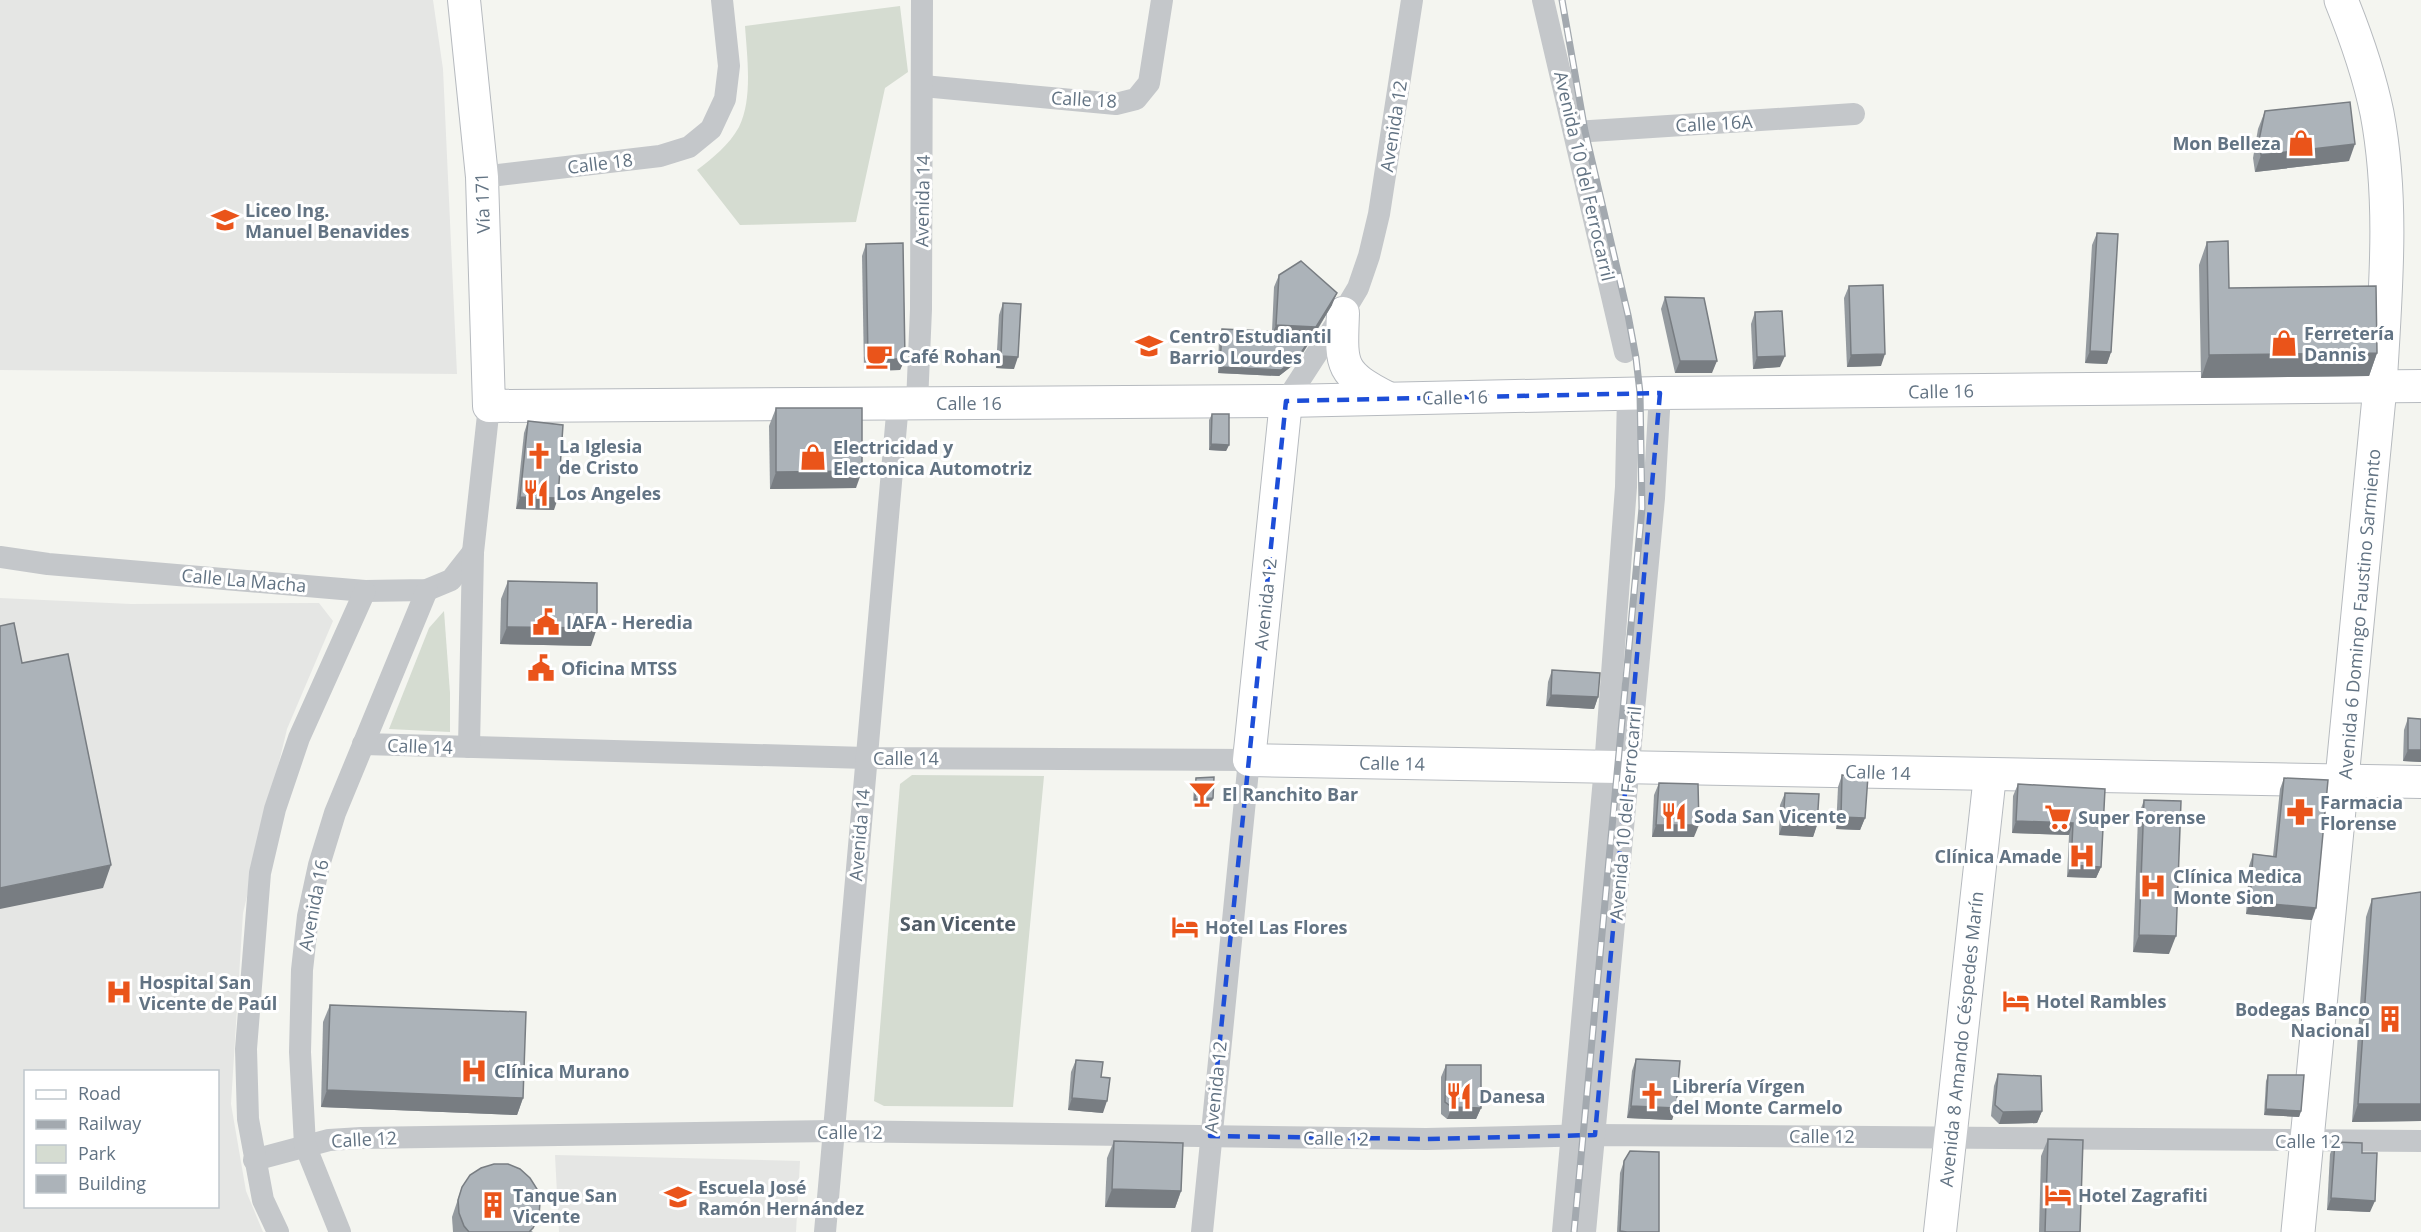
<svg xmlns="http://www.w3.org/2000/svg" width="2421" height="1232" viewBox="0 0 2421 1232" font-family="'Open Sans',sans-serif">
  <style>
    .built { fill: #e5e6e4; fill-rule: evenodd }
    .green { fill: #d5dcd1 }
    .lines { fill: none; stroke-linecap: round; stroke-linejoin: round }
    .secondary-casing { stroke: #b6babf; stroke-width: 34 }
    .primary-casing { stroke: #b6babe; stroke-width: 35 }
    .street { stroke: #c4c7ca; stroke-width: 22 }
    .secondary { stroke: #fff; stroke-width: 32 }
    .primary { stroke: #fff; stroke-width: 33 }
    .rail-casing { stroke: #a3a9af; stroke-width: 7 }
    .rail { stroke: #fff; stroke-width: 4.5; stroke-dasharray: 14; stroke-linecap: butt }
    .wall { fill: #949a9f }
    .shaded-wall { fill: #787d82 }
    .building { fill: #acb3b9; stroke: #787d82; stroke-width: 1.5 }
    .marked { fill: none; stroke: #1d4ed8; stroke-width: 4.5; stroke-dasharray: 12 8; stroke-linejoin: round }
    .labels { text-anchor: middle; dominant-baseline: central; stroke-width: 6; stroke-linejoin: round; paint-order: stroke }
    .street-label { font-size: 18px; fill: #627383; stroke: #fff }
    .poi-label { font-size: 18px; font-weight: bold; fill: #627383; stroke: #fff; text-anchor: start }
    .neighbourhood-label { font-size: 20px; font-weight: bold; fill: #505c67; stroke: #fff }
  </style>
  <rect width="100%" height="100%" fill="#f4f5f0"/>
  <g class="built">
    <path d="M0 0H433L443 69 457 374 0 370Z"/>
    <path d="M0 598 131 604 319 603 333 621 287 729 243 913 231 1104 246 1191 263 1232H0ZM26 1072H218V1206H26Z"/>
    <path d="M555 1155 800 1161 796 1232H559Z"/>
  </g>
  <g class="green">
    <path d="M900 6 908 72 885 88 856 222 740 225 697 170C713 158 729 145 739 127 753 99 747 56 745 26Z"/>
    <path d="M444 611 450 693V732L389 729 429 628Z"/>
    <path d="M912 775 1044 776 1013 1107 884 1106 874 1101 900 784Z"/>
  </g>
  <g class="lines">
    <defs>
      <g id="secondary">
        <path d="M464 0 482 177 489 406 1286 401 1660 393 2421 386"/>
        <path d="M1343 313C1341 366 1339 373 1388 398"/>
        <path d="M1286 401 1249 760 2421 782"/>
        <path d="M1940 1232 1990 775"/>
      </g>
      <path id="primary" d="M2298 1232 2380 387C2385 296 2394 203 2377 113 2369 74 2356 37 2341 0"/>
    </defs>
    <use href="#secondary" class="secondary-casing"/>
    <use href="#primary" class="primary-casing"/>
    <g class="street">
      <path d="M1543 0 1625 352"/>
      <path d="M923 86 1116 104 1136 99 1149 83 1162 0"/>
      <path d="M1575 132 1854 114"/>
      <path d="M482 177 660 156 689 147 711 129 725 99 729 66 722 0"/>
      <path d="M1286 401 1343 313 1358 288 1369 256 1379 214 1412 0"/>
      <path d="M917 403 921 309 922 0"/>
      <path d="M0 557 48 564 365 591 427 590 451 580 473 552"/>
      <path d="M363 744 866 758 1249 760 1202 1232"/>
      <path d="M469 747 473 552 489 406"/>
      <path d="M254 1160 329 1140 361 1138 833 1131 1426 1139 1595 1135 2421 1141"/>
      <path d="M278 1232 263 1200 248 1119 246 1049 260 873 275 809 299 738 365 591"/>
      <path d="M340 1232 305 1145 300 1052 302 970 308 916 319 865 335 813 427 590"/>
      <path d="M825 1232 898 403"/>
      <path d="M1563 1232 1605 767 1626 487 1628 394"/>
      <path d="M1585 1232 1654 498 1660 393"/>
    </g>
    <use href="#secondary" class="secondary"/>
    <use href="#primary" class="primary"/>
    <defs>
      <path id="rail" d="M1562 0 1585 131 1628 315 1636 358 1640 393 1642 508 1574 1232"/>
    </defs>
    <use href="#rail" class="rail-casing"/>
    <use href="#rail" class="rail"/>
  </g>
  <g class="wall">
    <path d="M2265 111 2349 161 2255 172 2253 158 2258 129Z"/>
    <path d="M2097 233 2111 352 2107 364 2085 363 2092 245Z"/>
    <path d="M2207 242 2229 288 2377 353 2369 376 2201 378 2199 265Z"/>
    <path d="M866 244 905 359 900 370 864 371 862 256Z"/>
    <path d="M1279 275 1332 305 1312 339 1297 362 1279 376 1218 373 1219 335 1222 329 1272 331 1274 287Z"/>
    <path d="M1849 286 1881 366 1847 367 1844 298Z"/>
    <path d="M1665 297 1712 373H1675L1661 309Z"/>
    <path d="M1003 303 1014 369 996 368 999 315Z"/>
    <path d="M1755 312 1780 367 1753 369 1751 324Z"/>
    <path d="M776 408 856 488 770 489 769 426Z"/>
    <path d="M1212 414 1229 445 1226 451 1209 450V420Z"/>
    <path d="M528 421 554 510 516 509 524 433Z"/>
    <path d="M508 581 591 646 500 644 501 599Z"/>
    <path d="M1552 670 1598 697 1594 709 1546 706 1548 682Z"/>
    <path d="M2408 718 2421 719V762L2403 761 2404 730Z"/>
    <path d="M1842 775 1865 818 1860 830 1836 829 1838 787Z"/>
    <path d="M1196 778 1213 798 1211 804 1193 805 1194 784Z"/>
    <path d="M2284 778 2312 920 2246 914 2249 866 2253 854 2273 856 2280 789Z"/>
    <path d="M1659 783 1694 837H1652L1654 795Z"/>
    <path d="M2018 784 2105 789 2101 867 2096 878 2067 877 2069 835 2012 833 2013 796Z"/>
    <path d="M1785 793 1817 825 1813 837 1779 835 1780 805Z"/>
    <path d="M2144 800 2169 954 2133 952 2138 817Z"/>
    <path d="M2372 899 2421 1121 2352 1122 2366 917Z"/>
    <path d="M330 1005 523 1098 517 1115 321 1107 323 1022Z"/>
    <path d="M1636 1059 1676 1108 1672 1120 1627 1118 1632 1071Z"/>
    <path d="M1076 1060 1101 1077 1103 1113 1068 1110 1071 1072Z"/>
    <path d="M1446 1065 1481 1108 1476 1119H1447L1441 1114V1077Z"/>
    <path d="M1998 1074 2042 1111 2037 1123 1999 1124 1991 1116 1994 1086Z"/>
    <path d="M2268 1075 2301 1111 2299 1117 2264 1115 2266 1081Z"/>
    <path d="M2048 1139 2080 1232H2039L2041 1156Z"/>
    <path d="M1114 1141 1181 1191 1175 1208 1105 1207 1107 1158Z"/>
    <path d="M2335 1142 2362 1153 2370 1212 2327 1210 2330 1154Z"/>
    <path d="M1624 1161 1659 1232H1617L1620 1173Z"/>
    <path d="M462 1187 533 1232H453L452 1217Z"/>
  </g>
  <g class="shaded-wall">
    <path d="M2355 144 2349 161 2255 172 2261 155Z"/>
    <path d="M1337 293 1332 305 1297 362 1279 376 1218 373 1220 367 1271 337 1276 325Z"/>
    <path d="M2090 351 2111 352 2107 364 2085 363Z"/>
    <path d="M2377 353 2369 376 2201 378 2209 355Z"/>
    <path d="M1885 354 1881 366 1847 367 1851 355Z"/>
    <path d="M1001 356 1018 357 1014 369 996 368Z"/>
    <path d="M1785 356 1780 367 1753 369 1757 357Z"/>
    <path d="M868 359H905L900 370 864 371Z"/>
    <path d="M1680 361H1717L1712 373H1675Z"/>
    <path d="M1211 444 1229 445 1226 451 1209 450Z"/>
    <path d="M862 471 856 488 770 489 776 472Z"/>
    <path d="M520 497 558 498 554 510 516 509Z"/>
    <path d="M507 627 597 628 591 646 500 644Z"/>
    <path d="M1551 695 1598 697 1594 709 1546 706Z"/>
    <path d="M2408 750H2421V762L2403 761Z"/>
    <path d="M1213 798 1211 804 1193 805 1195 799Z"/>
    <path d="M1841 817 1865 818 1860 830 1836 829Z"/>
    <path d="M2016 821 2073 823 2069 835 2012 833Z"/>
    <path d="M1783 823 1817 825 1813 837 1779 835Z"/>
    <path d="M1656 825H1699L1694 837H1652Z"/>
    <path d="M111 865 103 888 0 909V888Z"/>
    <path d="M2071 865 2101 867 2096 878 2067 877Z"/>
    <path d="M2250 902 2316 908 2312 920 2246 914Z"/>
    <path d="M2139 935 2176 936 2169 954 2133 952Z"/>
    <path d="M327 1090 523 1098 517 1115 321 1107Z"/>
    <path d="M1072 1098 1107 1101 1103 1113 1068 1110Z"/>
    <path d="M2358 1104H2421V1121L2352 1122Z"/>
    <path d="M1631 1106 1676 1108 1672 1120 1627 1118Z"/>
    <path d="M1452 1107 1481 1108 1476 1119H1447Z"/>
    <path d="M2266 1109 2301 1111 2299 1117 2264 1115Z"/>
    <path d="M2042 1111 2037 1123 1999 1124 2003 1112Z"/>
    <path d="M1112 1189 1181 1191 1175 1208 1105 1207Z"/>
    <path d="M2331 1198 2375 1201 2370 1212 2327 1210Z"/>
  </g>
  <g class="building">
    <path d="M2350 102 2355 144 2261 155 2259 140 2265 111Z"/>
    <path d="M2097 233 2118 234 2111 352 2090 351Z"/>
    <path d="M2228 241 2229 288 2376 286 2377 353 2209 355 2207 242Z"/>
    <path d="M903 243 905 359H868L866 244Z"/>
    <path d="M1301 261 1337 293 1316 327 1276 325 1279 275Z"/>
    <path d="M1883 285 1885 354 1851 355 1849 286Z"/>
    <path d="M1665 297 1704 298 1717 361H1680Z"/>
    <path d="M1003 303 1021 304 1018 357 1001 356Z"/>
    <path d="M1782 311 1785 356 1757 357 1755 312Z"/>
    <path d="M1222 329 1314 333 1299 356 1281 370 1220 367Z"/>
    <path d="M776 408H862V471L776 472Z"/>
    <path d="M1212 414H1229V445L1211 444Z"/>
    <path d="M528 421 563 425 558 498 520 497Z"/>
    <path d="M508 581 597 583V628L507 627Z"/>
    <path d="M14 623 22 663 68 654 111 865 0 888V626Z"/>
    <path d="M1552 670 1600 673 1598 697 1551 695Z"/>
    <path d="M2408 718 2421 719V750H2408Z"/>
    <path d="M1842 775 1868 776 1865 818 1841 817Z"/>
    <path d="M1214 777 1213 798 1195 799 1196 778Z"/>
    <path d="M2284 778 2328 780 2316 908 2250 902 2253 854 2276 857Z"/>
    <path d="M1659 783 1698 784 1699 825H1656Z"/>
    <path d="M2018 784 2105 789 2101 867 2071 865 2073 823 2016 821Z"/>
    <path d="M1785 793 1819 794 1817 825 1783 823Z"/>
    <path d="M2144 800 2181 801 2176 936 2139 935Z"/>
    <path d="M2421 892V1104H2358L2372 899Z"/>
    <path d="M330 1005 526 1012 523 1098 327 1090Z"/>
    <path d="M1636 1059 1680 1061 1676 1108 1631 1106Z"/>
    <path d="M1076 1060 1103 1062 1101 1077 1110 1078 1107 1101 1072 1098Z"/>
    <path d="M1446 1065H1481V1108L1452 1107 1445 1102Z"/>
    <path d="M1998 1074 2041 1076 2042 1111 2003 1112 1995 1105Z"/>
    <path d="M2268 1075H2304L2301 1111 2266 1109Z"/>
    <path d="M2048 1139 2083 1140 2080 1232H2045Z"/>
    <path d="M1114 1141 1183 1143 1181 1191 1112 1189Z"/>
    <path d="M2335 1142 2362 1143V1153H2377L2375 1201 2331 1198Z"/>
    <path d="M1630 1151 1659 1152V1232H1627L1620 1231 1624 1161Z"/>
    <path d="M494 1164H508L520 1169 530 1178 537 1189 540 1202 539 1216 533 1228 529 1232H469L464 1226 459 1213 458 1200 462 1187 470 1175 481 1168Z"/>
  </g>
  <path class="marked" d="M1660 393 1595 1135 1426 1139 1210 1136 1286 401Z"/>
  <defs>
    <symbol id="shop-bare" viewBox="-9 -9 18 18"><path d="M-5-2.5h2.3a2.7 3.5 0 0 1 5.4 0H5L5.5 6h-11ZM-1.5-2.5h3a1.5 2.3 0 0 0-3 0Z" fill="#ea541a" stroke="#fff" stroke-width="2.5" paint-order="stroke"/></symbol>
    <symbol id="school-bare" viewBox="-9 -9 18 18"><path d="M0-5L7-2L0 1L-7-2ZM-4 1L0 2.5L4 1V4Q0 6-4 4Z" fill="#ea541a" stroke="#fff" stroke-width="2.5" paint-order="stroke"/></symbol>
    <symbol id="cafe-bare" viewBox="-9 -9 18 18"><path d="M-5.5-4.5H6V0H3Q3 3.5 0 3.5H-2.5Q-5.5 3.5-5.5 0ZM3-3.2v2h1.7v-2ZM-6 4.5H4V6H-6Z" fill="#ea541a" stroke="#fff" stroke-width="2.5" paint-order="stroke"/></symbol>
    <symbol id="church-bare" viewBox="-9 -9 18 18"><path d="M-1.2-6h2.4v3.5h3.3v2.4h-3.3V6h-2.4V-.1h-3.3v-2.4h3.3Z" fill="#ea541a" stroke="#fff" stroke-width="2.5" paint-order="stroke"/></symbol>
    <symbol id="restaurant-bare" viewBox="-9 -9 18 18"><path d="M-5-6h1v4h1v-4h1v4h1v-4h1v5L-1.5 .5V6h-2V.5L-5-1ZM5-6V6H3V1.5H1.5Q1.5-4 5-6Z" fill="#ea541a" stroke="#fff" stroke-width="2.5" paint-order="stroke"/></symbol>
    <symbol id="civic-bare" viewBox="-9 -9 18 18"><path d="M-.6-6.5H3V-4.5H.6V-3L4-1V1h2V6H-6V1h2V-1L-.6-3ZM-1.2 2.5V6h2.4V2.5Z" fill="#ea541a" stroke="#fff" stroke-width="2.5" paint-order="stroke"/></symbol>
    <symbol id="bar-bare" viewBox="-9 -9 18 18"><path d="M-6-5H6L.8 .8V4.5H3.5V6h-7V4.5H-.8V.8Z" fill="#ea541a" stroke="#fff" stroke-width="2.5" paint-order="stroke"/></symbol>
    <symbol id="pharmacy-bare" viewBox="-9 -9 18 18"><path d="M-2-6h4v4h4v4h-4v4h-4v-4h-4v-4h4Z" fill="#ea541a" stroke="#fff" stroke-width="2.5" paint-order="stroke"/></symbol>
    <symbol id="supermarket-bare" viewBox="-9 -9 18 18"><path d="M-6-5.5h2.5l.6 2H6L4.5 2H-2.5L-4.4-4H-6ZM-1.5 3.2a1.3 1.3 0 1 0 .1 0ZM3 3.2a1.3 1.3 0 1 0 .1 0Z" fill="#ea541a" stroke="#fff" stroke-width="2.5" paint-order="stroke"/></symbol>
    <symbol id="hospital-bare" viewBox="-9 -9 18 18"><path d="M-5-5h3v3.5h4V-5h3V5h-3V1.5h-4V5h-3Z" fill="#ea541a" stroke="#fff" stroke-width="2.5" paint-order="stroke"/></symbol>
    <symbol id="hotel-bare" viewBox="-9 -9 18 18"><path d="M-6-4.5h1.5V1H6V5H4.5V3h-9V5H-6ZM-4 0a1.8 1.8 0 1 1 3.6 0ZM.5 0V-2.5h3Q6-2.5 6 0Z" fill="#ea541a" stroke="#fff" stroke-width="2.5" paint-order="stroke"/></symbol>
    <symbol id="building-bare" viewBox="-9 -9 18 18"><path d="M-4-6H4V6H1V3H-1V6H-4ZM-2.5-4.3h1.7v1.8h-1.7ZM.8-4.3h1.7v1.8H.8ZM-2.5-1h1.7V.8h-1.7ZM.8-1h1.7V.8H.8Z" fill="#ea541a" stroke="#fff" stroke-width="2.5" paint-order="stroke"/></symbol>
  </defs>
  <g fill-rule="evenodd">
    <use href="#shop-bare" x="2282" y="124" width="38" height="38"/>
    <use href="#school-bare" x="206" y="201" width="38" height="38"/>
    <use href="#shop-bare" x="2265" y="324" width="38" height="38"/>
    <use href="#school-bare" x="1130" y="327" width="38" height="38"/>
    <use href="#cafe-bare" x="860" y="337" width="38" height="38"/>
    <use href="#church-bare" x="520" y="437" width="38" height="38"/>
    <use href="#shop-bare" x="794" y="438" width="38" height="38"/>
    <use href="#restaurant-bare" x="517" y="474" width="38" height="38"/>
    <use href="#civic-bare" x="527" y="603" width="38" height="38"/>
    <use href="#civic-bare" x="522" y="649" width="38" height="38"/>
    <use href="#bar-bare" x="1183" y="775" width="38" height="38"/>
    <use href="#pharmacy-bare" x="2281" y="793" width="38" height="38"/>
    <use href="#restaurant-bare" x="1655" y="797" width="38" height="38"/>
    <use href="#supermarket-bare" x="2039" y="798" width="38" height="38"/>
    <use href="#hospital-bare" x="2063" y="837" width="38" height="38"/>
    <use href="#hospital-bare" x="2134" y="867" width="38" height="38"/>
    <use href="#hotel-bare" x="1166" y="908" width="38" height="38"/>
    <use href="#hospital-bare" x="100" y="973" width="38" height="38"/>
    <use href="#hotel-bare" x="1997" y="982" width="38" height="38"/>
    <use href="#building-bare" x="2371" y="1000" width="38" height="38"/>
    <use href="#hospital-bare" x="455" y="1052" width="38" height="38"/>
    <use href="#restaurant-bare" x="1440" y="1077" width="38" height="38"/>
    <use href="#church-bare" x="1633" y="1077" width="38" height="38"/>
    <use href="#hotel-bare" x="2039" y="1176" width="38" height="38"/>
    <use href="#school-bare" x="659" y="1178" width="38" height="38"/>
    <use href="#building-bare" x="474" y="1186" width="38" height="38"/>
  </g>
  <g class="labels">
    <g class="street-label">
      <text transform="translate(1084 99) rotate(3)">Calle 18</text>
      <text transform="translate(1714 123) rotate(-3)">Calle 16A</text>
      <text transform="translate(1393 126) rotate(-81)">Avenida 12</text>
      <text transform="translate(600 163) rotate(-7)">Calle 18</text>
      <text transform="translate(1585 176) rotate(77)">Avenida 10 del Ferrocarril</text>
      <text transform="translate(922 201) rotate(-89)">Avenida 14</text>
      <text transform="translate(482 203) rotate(-92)">Vía 171</text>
      <text transform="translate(1941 391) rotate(-1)">Calle 16</text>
      <text transform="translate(1455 397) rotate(-1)">Calle 16</text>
      <text x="969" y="403">Calle 16</text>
      <text transform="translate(244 580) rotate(5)">Calle La Macha</text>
      <text transform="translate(1265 604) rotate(-84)">Avenida 12</text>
      <text transform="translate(2359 614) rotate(-85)">Avenida 6 Domingo Faustino Sarmiento</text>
      <text transform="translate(420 746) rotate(2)">Calle 14</text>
      <text x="906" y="758">Calle 14</text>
      <text transform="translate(1392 763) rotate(1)">Calle 14</text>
      <text transform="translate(1878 772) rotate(2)">Calle 14</text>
      <text transform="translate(1625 813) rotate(-85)">Avenida 10 del Ferrocarril</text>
      <text transform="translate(859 835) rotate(-85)">Avenida 14</text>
      <text transform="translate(313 905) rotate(-79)">Avenida 16</text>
      <text transform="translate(1961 1039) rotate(-84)">Avenida 8 Amando Céspedes Marín</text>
      <text transform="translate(1215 1087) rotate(-84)">Avenida 12</text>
      <text x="850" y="1132">Calle 12</text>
      <text x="1822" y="1136">Calle 12</text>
      <text transform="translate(1336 1138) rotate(1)">Calle 12</text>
      <text transform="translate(364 1139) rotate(-3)">Calle 12</text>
      <text x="2308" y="1141">Calle 12</text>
    </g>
    <g class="poi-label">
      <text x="2281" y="143" text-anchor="end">Mon Belleza</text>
      <text x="245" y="210">Liceo Ing.<tspan x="245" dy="21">Manuel Benavides</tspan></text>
      <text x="2304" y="333">Ferretería<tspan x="2304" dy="21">Dannis</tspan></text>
      <text x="1169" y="336">Centro Estudiantil<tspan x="1169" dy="21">Barrio Lourdes</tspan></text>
      <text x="899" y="356">Café Rohan</text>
      <text x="559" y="446">La Iglesia<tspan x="559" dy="21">de Cristo</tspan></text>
      <text x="833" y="447">Electricidad y<tspan x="833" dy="21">Electonica Automotriz</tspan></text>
      <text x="556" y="493">Los Angeles</text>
      <text x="566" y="622">IAFA - Heredia</text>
      <text x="561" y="668">Oficina MTSS</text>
      <text x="1222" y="794">El Ranchito Bar</text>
      <text x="2320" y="802">Farmacia<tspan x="2320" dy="21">Florense</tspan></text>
      <text x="1694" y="816">Soda San Vicente</text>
      <text x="2078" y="817">Super Forense</text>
      <text x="2062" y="856" text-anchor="end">Clínica Amade</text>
      <text x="2173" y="876">Clínica Medica<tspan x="2173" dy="21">Monte Sion</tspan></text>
      <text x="1205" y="927">Hotel Las Flores</text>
      <text x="139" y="982">Hospital San<tspan x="139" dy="21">Vicente de Paúl</tspan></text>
      <text x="2036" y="1001">Hotel Rambles</text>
      <text x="2370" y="1009" text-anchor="end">Bodegas Banco<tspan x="2370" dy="21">Nacional</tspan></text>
      <text x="494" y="1071">Clínica Murano</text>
      <text x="1672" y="1086">Librería Vírgen<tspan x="1672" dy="21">del Monte Carmelo</tspan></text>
      <text x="1479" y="1096">Danesa</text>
      <text x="698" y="1187">Escuela José<tspan x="698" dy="21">Ramón Hernández</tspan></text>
      <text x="513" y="1195">Tanque San<tspan x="513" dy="21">Vicente</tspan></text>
      <text x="2078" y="1195">Hotel Zagrafiti</text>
    </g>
    <g class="neighbourhood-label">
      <text x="958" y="923">San Vicente</text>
    </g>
  </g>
  <rect x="24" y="1070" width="195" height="138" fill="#ffffff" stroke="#c0c7cd" stroke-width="1.5"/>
  <rect x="36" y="1090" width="30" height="9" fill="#ffffff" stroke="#c0c7cd" stroke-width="1.5"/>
  <text x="78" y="1100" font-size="18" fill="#627383">Road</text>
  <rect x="36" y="1120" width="30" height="9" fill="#a3a9af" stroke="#c0c7cd" stroke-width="1.5"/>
  <text x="78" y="1130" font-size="18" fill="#627383">Railway</text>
  <rect x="36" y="1145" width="30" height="18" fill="#d5dcd1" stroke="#c0c7cd" stroke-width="1.5"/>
  <text x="78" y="1160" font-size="18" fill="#627383">Park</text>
  <rect x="36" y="1175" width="30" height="18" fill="#acb3b9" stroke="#c0c7cd" stroke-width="1.5"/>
  <text x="78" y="1190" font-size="18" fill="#627383">Building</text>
</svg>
